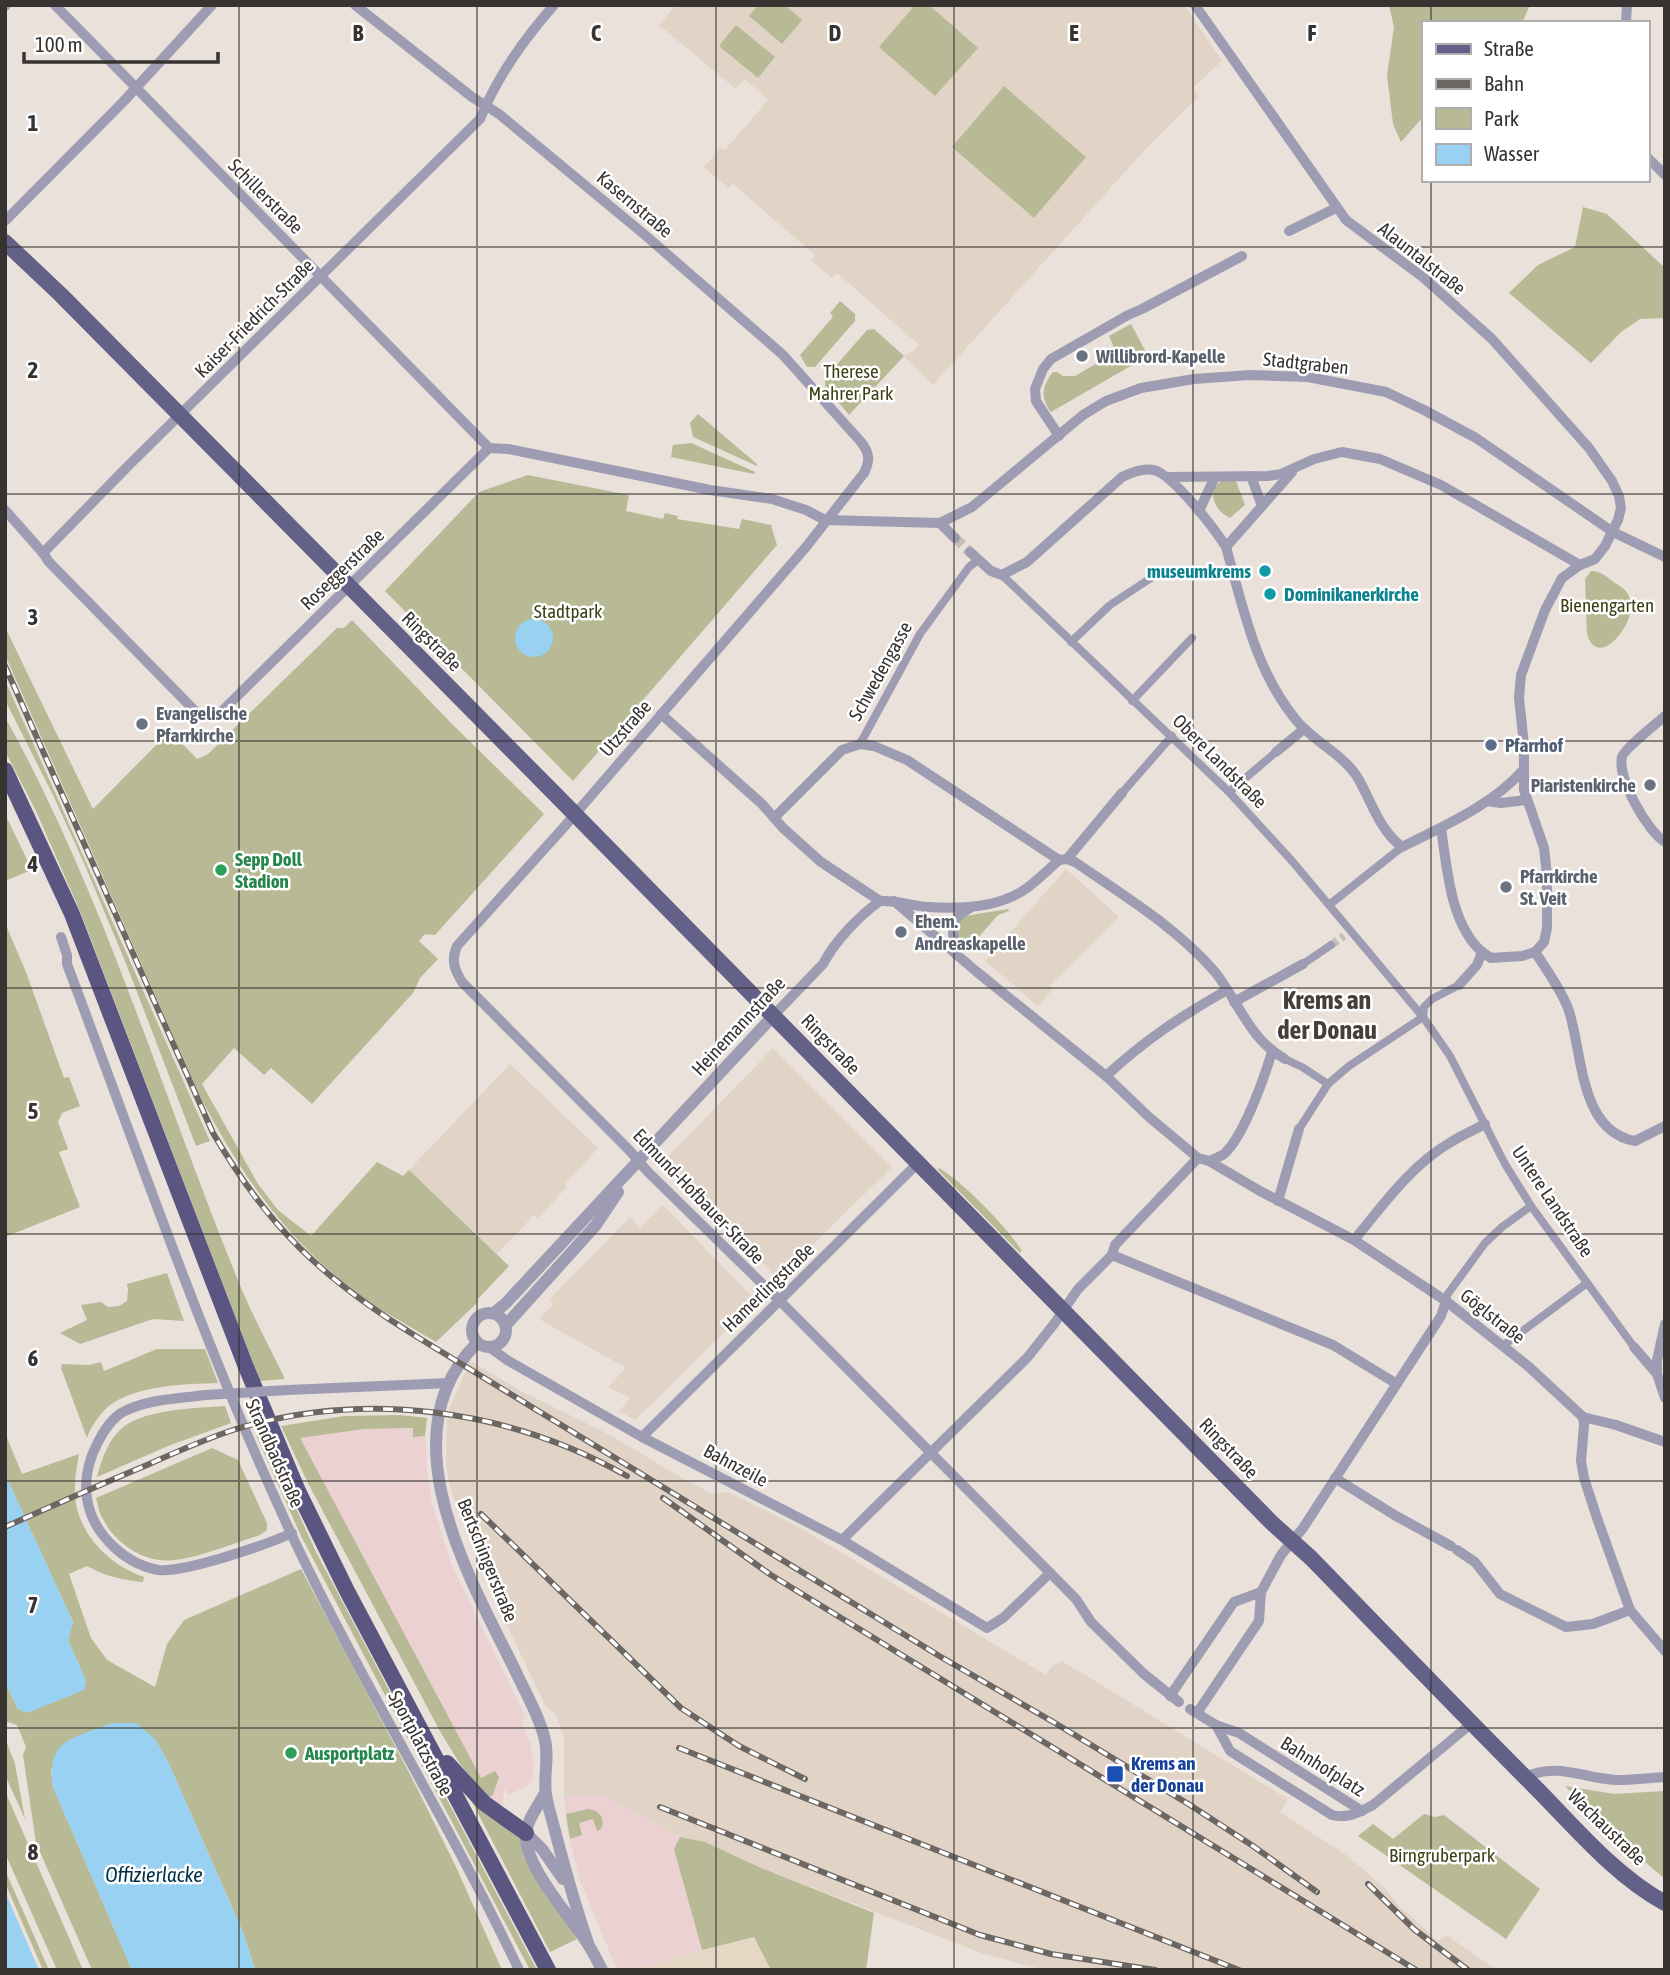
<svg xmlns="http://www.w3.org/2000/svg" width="1670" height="1975" viewBox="0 0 1670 1975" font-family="'Asap Condensed',sans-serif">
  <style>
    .commercial { fill: #ecd1d3 }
    .industrial { fill: #e5d7c4 }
    .built { fill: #e2d3c7 }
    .green { fill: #b7ba95 }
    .water { fill: #98d1f2 }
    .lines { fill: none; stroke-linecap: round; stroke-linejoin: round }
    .pedestrian-tunnel { stroke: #c6beb8; stroke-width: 8; stroke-dasharray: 8 4; stroke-linecap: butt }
    .minor-tunnel { stroke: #c6beb8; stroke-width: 10; stroke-dasharray: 10 5; stroke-linecap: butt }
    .pedestrian { stroke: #9d9cb3; stroke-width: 8 }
    .minor { stroke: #9d9cb3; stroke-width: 10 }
    .tertiary { stroke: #9d9cb3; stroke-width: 12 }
    .primary { stroke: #646189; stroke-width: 16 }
    .trunk { stroke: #5a5681; stroke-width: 16 }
    .rail-casing { stroke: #6c6763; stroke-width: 6 }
    .rail { stroke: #fff; stroke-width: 3.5; stroke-dasharray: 10; stroke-linecap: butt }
    .minor-bridge { stroke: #9d9cb3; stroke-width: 10 }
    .grid { fill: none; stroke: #373331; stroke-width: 2; stroke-opacity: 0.55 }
    .worship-dot { fill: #6b7280; stroke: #fff; stroke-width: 2.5 }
    .culture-dot { fill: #0f9aa8; stroke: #fff; stroke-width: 2.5 }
    .service-dot { fill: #5c6f8a; stroke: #fff; stroke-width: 2.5 }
    .leisure-dot { fill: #2e9e5b; stroke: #fff; stroke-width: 2.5 }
    .transit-dot { fill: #1a4fb4; stroke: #fff; stroke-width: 2.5 }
    .labels { text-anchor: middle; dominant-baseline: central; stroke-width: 5; stroke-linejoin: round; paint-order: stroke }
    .street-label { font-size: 19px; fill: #373331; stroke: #fff }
    .worship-label { font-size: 19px; font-weight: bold; fill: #5b616d; stroke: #fff; text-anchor: start }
    .park-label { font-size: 19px; fill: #3e4015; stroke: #fff }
    .culture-label { font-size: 19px; font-weight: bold; fill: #0d838f; stroke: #fff; text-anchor: end }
    .service-label { font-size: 19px; font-weight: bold; fill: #4e5e75; stroke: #fff; text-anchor: start }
    .leisure-label { font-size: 19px; font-weight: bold; fill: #27864d; stroke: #fff; text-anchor: start }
    .transit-label { font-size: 19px; font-weight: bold; fill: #164399; stroke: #fff; text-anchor: start }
    .water-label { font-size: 21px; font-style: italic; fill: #003147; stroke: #fff }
    .district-label { font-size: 26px; font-weight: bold; fill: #463f39; stroke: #fff }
    .grid-label { font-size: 23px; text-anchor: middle; font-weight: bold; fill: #373331; stroke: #fff; stroke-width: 5; stroke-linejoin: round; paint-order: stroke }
  </style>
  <rect width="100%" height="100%" fill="#eae1da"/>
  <g class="commercial">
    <path d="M413 1428 414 1437 425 1436 427 1469 432 1503 452 1566 527 1720 524 1717 523 1726 530 1741 533 1760 535 1758 531 1786V1780L528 1785 508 1796 504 1788 503 1805 507 1808 488 1798 493 1795 494 1787 481 1778 299 1438 365 1429Z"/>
    <path d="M601 1795 680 1837 674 1849 702 1950 636 1970H617L579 1878 567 1827 564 1796Z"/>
  </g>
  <path class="industrial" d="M755 1937 771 1970H636L702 1950Z"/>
  <g class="built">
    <path d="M676 5H1184L1222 61 1193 88 1199 96 1142 153 933 385 904 356 915 350 919 345 837 273 832 278 811 260 815 255 733 184 728 188 704 167 721 148 725 150 768 100 745 79 736 89 659 25Z"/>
    <path d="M1066 869 1119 917 1049 986 1053 989 1038 1006 985 961Z"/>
    <path d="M773 1048 892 1167 778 1279 664 1161Z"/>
    <path d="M510 1064 598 1148 565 1184 567 1187 538 1218 534 1215 497 1254 409 1170Z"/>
    <path d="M663 1205 756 1301 635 1420 619 1411 631 1398 608 1387 626 1368 539 1319 554 1304 550 1299 630 1217 640 1227Z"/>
    <path d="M470 1361 523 1392 610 1435 680 1477 713 1494 728 1492 795 1525 1046 1675 1052 1666 1062 1661 1288 1799 1280 1812 1346 1855 1387 1890 1396 1903 1438 1941 1446 1935 1497 1970H1045L984 1954 759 1867 705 1842 680 1837 601 1795 564 1796V1737L555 1713 546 1707 502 1615 458 1511 450 1486 446 1464 447 1421 450 1407Z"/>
  </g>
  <g class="green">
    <path d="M758 5H785L802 20 782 44 749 16Z"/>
    <path d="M915 5H929L978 48 935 96 879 47Z"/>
    <path d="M1389 5H1530L1522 23H1423V117L1401 142 1393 124 1387 75 1394 27Z"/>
    <path d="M736 25 775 57 758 78 719 46Z"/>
    <path d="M1004 86 1086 157 1034 218 952 147Z"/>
    <path d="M1583 207 1607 214 1665 268V318L1640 319 1621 332 1591 363 1509 293 1538 265 1575 247Z"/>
    <path d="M840 301 855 314V321L815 367H807L800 355 833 317 830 313Z"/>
    <path d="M1131 324 1148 356 1051 412C1040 398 1042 385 1053 372H1057L1063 376H1075L1116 352 1109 336Z"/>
    <path d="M874 329 904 356 849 415 825 386V378L867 330Z"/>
    <path d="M698 414 757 464V466L693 437 690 423Z"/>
    <path d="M691 443 755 472 754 474 671 457 673 445Z"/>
    <path d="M528 475 629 495 626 511 663 519 665 513 678 516 677 519 739 529 742 519 771 525 777 545 573 781 385 591 479 492Z"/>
    <path d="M1221 481H1236L1245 505 1230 518C1215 511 1206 493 1221 481Z"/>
    <path d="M1591 571C1601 571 1607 577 1615 583 1622 587 1628 591 1630 599 1638 622 1598 672 1587 634L1585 579Z"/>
    <path d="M352 620 450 722 544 814 435 935 425 934 419 941 438 959 420 978 413 993 312 1104 271 1068 264 1075 234 1048 202 1084 258 1184 278 1210 311 1236 377 1162 403 1176 409 1170 509 1266 477 1300 478 1302 436 1342C416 1330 396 1319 377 1307 294 1251 242 1179 198 1092L5 655V627L93 809 170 731 197 759 208 754 337 628H344Z"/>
    <path d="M5 680 210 1141 196 1146 127 966 84 863 53 795 5 700Z"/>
    <path d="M5 717C103 893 160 1088 235 1273 249 1309 268 1344 285 1379L260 1381 80 911 35 809 5 751Z"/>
    <path d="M5 814 32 870 5 881Z"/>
    <path d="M1008 909 1009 911 998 915 969 948H966C958 940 955 931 959 921L965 916Z"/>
    <path d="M5 923 26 972 64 1078 69 1077 80 1106 62 1113 58 1122 68 1149 59 1152 80 1207 5 1237Z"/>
    <path d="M939 1168C964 1183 1006 1226 1022 1251L1020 1253 938 1170Z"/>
    <path d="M167 1273 184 1321 153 1319 80 1344 60 1333 87 1320 81 1305 101 1302 108 1307 119 1306 127 1301 128 1289 127 1284Z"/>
    <path d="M157 1349H205L218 1383C185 1384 142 1385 113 1403 103 1409 91 1426 87 1438L61 1368 62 1364 89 1365 101 1362 104 1371Z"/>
    <path d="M225 1406 231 1423 168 1446 97 1477C102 1458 109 1437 126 1425 150 1409 197 1408 225 1406Z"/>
    <path d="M400 1415 427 1418 425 1436 413 1437V1428L365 1429 300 1438 481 1778 495 1771 499 1777 493 1795 488 1798 460 1764 441 1733 309 1485 281 1426 344 1416Z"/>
    <path d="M5 1433 22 1474 79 1454C76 1471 73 1487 76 1504 82 1538 113 1567 144 1577L143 1582C122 1580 105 1576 87 1566L69 1574 91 1638 107 1660 155 1687 167 1644 184 1620 301 1569 412 1778 456 1867 502 1970H255L243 1932 169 1764 155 1739 51 1769 53 1787 132 1970H92L36 1843 23 1755 26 1747 17 1725 5 1721V1682L18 1709 86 1681 68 1640 73 1622 5 1474Z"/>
    <path d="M262 1433 315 1550 537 1970H530L301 1536 256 1435Z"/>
    <path d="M212 1448 238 1460 267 1523V1530L260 1535C235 1543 201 1557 175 1560 146 1564 116 1545 103 1519 99 1513 98 1505 96 1498Z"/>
    <path d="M5 1738 15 1764 25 1819 5 1775Z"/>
    <path d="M1565 1786 1614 1794 1665 1791V1879L1603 1826Z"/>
    <path d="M5 1791 83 1970H57L5 1853Z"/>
    <path d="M471 1800 520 1839 524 1857 577 1939 550 1952Z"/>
    <path d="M588 1809C599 1810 606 1818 601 1829L597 1831 593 1819 579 1823 582 1835 570 1839 566 1814Z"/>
    <path d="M1424 1814 1435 1817 1444 1815 1540 1889 1506 1939 1358 1836 1373 1824 1393 1839Z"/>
    <path d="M680 1837 705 1842 759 1867 874 1913 866 1970H771L754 1937 702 1950 674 1849Z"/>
    <path d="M5 1870 49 1970H43L5 1883Z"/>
  </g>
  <g class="water">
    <circle cx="534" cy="638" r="19"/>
    <path d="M5 1474 73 1622 68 1640 86 1681 84 1690 27 1713 18 1709 5 1682Z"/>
    <path d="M112 1723H136L155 1739 169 1764 243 1932 255 1970H132L53 1787C46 1738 73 1739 112 1723Z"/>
    <path d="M5 1892 39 1970H5Z"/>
  </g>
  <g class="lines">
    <path class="pedestrian-tunnel" d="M1331 945 1344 936"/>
    <path class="minor-tunnel" d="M955 538 970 552"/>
    <g class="pedestrian">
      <path d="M1002 575 1229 792 1292 861 1423 1017 1450 1056 1505 1164 1531 1206 1634 1347"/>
      <path d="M1071 642 1110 605 1157 574"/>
      <path d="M1132 701 1192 638"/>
      <path d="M860 744 920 634 969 567 978 560"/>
      <path d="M1229 792 1276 752"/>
      <path d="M1122 793 1172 736"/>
      <path d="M1329 905 1402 847"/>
      <path d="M1303 964 1331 945"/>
      <path d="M1423 1017 1424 1007 1432 999 1459 985"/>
      <path d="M1285 1059 1302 1067 1328 1084"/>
      <path d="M1299 1129 1328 1084 1349 1066 1423 1017"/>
      <path d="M1446 1301 1447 1295 1485 1243 1502 1227 1531 1206"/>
      <path d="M1504 1345 1587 1283"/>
    </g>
    <g class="minor">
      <path d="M55 5 489 448"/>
      <path d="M355 5 472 97 499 114 645 235 783 355 861 442C870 453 870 461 864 473L806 547 564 827 457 946C451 960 454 969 462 982L630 1151 648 1172 788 1309 1076 1599 1091 1622 1144 1674 1179 1702"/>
      <path d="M1195 5 1346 220 1424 278 1492 339 1589 448 1612 481 1619 496 1621 508 1618 520 1605 546 1595 559 1580 565 1562 578 1545 610 1521 675 1519 698 1524 745V790L1544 848 1547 875V928L1544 942 1535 952 1522 956 1491 958 1482 952"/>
      <path d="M5 6 6 5"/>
      <path d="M1626 23 1627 5"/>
      <path d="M1647 157 1665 175"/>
      <path d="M5 221 123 102 212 5"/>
      <path d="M1289 231 1336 208"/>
      <path d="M1059 436 1036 401 1035 389 1043 369 1051 359 1128 315 1142 309 1242 256"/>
      <path d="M489 448 508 449 710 490 772 499 806 510 825 520 940 523 972 507 1083 415 1106 401 1141 388 1194 379 1250 375 1308 377 1386 392 1424 410 1476 438 1613 532 1665 557"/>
      <path d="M1251 476 1262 506"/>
      <path d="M1168 477 1268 476 1281 474 1314 459 1342 452 1380 459 1441 485 1580 565"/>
      <path d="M5 510 43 553 49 562 198 714C205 719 211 718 218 715L489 448"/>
      <path d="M1199 511 1215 477"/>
      <path d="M940 523 955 538"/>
      <path d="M1226 547 1292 472"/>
      <path d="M970 552 991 571 1002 575 1027 562 1122 477C1132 472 1143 468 1154 470 1173 475 1215 529 1226 547 1243 607 1255 670 1296 720 1313 741 1341 753 1356 775 1371 799 1378 829 1402 847 1444 826 1493 805 1524 769"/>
      <path d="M43 553 129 465 480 119C497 77 524 39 554 5"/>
      <path d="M661 714 762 804 783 828 821 862 880 901"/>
      <path d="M1665 716C1656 724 1624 749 1622 757 1617 778 1647 831 1665 842"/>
      <path d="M1276 752 1304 729"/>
      <path d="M1487 801 1501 803 1526 800"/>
      <path d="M774 818 842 750 860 744 874 746 907 760 1059 860 1067 859 1075 862C1123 895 1176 927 1215 972 1239 1002 1249 1039 1285 1059"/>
      <path d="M1441 828C1447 867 1450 924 1482 952L1477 965 1459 985"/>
      <path d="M1067 859 1122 793"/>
      <path d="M880 901C897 900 912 906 928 907 962 909 999 908 1027 888 1038 880 1049 869 1059 860"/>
      <path d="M894 901 977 972 1106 1076 1149 1117 1198 1158 1209 1161 1260 1191 1354 1240 1446 1301 1528 1366 1583 1417 1616 1425 1665 1442"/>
      <path d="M61 937 67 955V964C140 1158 207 1354 295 1542 364 1687 450 1824 519 1970"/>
      <path d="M957 952C952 929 947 921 970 908"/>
      <path d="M1535 952C1547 970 1560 988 1568 1008 1583 1050 1578 1131 1635 1141L1665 1126"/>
      <path d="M1234 1002 1303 964"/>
      <path d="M774 1015 823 964C835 941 859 916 880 901"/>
      <path d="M1106 1076C1146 1039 1180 1017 1227 990"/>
      <path d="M1209 1161C1214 1159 1220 1157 1224 1154 1244 1136 1264 1078 1272 1052"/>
      <path d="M1278 1201 1299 1129"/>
      <path d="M1354 1240C1383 1205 1411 1165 1451 1142 1462 1135 1474 1130 1485 1124"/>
      <path d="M1112 1255 1333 1345 1397 1384"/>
      <path d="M489 1347 507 1360 642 1437 842 1540 987 1628 1003 1618 1050 1573"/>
      <path d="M1634 1347 1657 1374 1665 1398"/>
      <path d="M1657 1374V1360L1665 1324"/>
      <path d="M288 1390 449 1383"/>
      <path d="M205 1395C177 1399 146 1399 121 1413 112 1419 103 1432 98 1442 78 1480 83 1519 115 1548 127 1559 142 1567 158 1570 184 1573 266 1545 292 1533"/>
      <path d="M1583 1417 1584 1425 1581 1461 1584 1478 1597 1518 1630 1610 1665 1651"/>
      <path d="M642 1437 918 1163"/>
      <path d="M1335 1478 1396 1516 1451 1546"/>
      <path d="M842 1540 1027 1358 1054 1324 1078 1289 1112 1255 1115 1245 1198 1158"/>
      <path d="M1457 1550 1475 1562 1500 1594 1566 1627 1593 1624 1630 1610"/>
      <path d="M1170 1696 1234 1602 1261 1592"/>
      <path d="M1190 1709 1216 1725 1239 1733 1362 1811"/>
      <path d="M1197 1713 1259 1621 1261 1592 1281 1555 1303 1528 1441 1316 1446 1301"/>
      <path d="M1216 1725 1230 1751 1332 1815C1349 1819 1359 1812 1373 1805L1472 1723"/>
      <path d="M1525 1777C1559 1762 1581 1778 1616 1780 1632 1780 1649 1778 1665 1777"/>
    </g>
    <g class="tertiary">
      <circle cx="489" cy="1330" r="17"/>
      <path d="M494 1313 506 1303 774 1015"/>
      <path d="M506 1325 596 1225 618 1192"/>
      <path d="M477 1343C386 1433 468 1575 514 1668 524 1690 538 1713 544 1736 550 1756 543 1776 546 1795 548 1807 552 1819 555 1831 565 1869 575 1906 588 1943"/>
      <path d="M545 1793C539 1805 528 1818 526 1832 522 1863 569 1915 586 1941 592 1950 597 1960 602 1970"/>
      <path d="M526 1833 542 1849 563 1879"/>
    </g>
    <path class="primary" d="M5 242 61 295 553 792 1272 1523 1311 1558C1385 1634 1459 1711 1534 1786 1574 1826 1614 1875 1665 1903"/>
    <g class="trunk">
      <path d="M5 770 72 914 246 1367 298 1491 347 1591 548 1970"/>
      <path d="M447 1763 484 1803 526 1833"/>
    </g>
    <defs>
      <g id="rail">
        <path d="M5 666 213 1133C268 1227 322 1278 414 1335L941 1657 1055 1723 1190 1805 1253 1846 1317 1892"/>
        <path d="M663 1498 771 1575 1416 1970"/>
        <path d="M481 1514 681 1708 739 1746 805 1779"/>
        <path d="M5 1527C52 1506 99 1485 147 1465 176 1452 205 1439 236 1429 367 1390 509 1409 627 1476"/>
        <path d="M679 1748 1239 1970"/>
        <path d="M660 1807 980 1935 1051 1954 1155 1970"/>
        <path d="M1368 1884 1415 1930 1468 1970"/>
      </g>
    </defs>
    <use href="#rail" class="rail-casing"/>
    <use href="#rail" class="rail"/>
    <path class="minor-bridge" d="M205 1395 288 1390"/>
  </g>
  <path class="grid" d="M239 5V1970M477 5V1970M716 5V1970M954 5V1970M1193 5V1970M1431 5V23M1431 180V1970M5 247H1665M5 494H1665M5 741H1665M5 988H1665M5 1234H1665M5 1481H1665M5 1728H1665"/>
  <g class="worship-dot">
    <circle cx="1082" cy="356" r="7"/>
    <circle cx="142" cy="724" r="7"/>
    <circle cx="1650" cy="785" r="7"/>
    <circle cx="1506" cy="887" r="7"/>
    <circle cx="901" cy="932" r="7"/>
  </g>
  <g class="culture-dot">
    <circle cx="1265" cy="571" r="7"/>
    <circle cx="1270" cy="594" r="7"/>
  </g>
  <circle class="service-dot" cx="1491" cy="745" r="7"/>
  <g class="leisure-dot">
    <circle cx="221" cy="870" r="7"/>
    <circle cx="291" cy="1753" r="7"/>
  </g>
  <rect class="transit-dot" x="1106" y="1765" width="18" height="18" rx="3.5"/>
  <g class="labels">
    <g class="street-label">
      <text transform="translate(266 196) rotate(45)">Schillerstraße</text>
      <text transform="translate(635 204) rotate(40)">Kasernstraße</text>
      <text transform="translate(1422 258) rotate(38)">Alauntalstraße</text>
      <text transform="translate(254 318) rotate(-45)">Kaiser-Friedrich-Straße</text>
      <text transform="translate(1306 363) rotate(6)">Stadtgraben</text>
      <text transform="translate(342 569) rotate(-44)">Roseggerstraße</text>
      <text transform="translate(432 641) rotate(45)">Ringstraße</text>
      <text transform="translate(880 671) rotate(-61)">Schwedengasse</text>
      <text transform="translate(625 728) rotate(-49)">Utzstraße</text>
      <text transform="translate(1220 761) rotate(45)">Obere Landstraße</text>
      <text transform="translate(738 1026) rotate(-47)">Heinemannstraße</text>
      <text transform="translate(831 1044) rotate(46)">Ringstraße</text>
      <text transform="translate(699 1196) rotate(46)">Edmund-Hofbauer-Straße</text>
      <text transform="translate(1553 1201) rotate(56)">Untere Landstraße</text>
      <text transform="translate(768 1287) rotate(-44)">Hamerlingstraße</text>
      <text transform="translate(1493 1316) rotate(38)">Göglstraße</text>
      <text transform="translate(1229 1448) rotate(46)">Ringstraße</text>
      <text transform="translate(275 1453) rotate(66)">Strandbadstraße</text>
      <text transform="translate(736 1465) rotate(28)">Bahnzeile</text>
      <text transform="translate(488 1560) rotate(68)">Bertschingerstraße</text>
      <text transform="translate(421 1743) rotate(62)">Sportplatzstraße</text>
      <text transform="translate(1323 1766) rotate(32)">Bahnhofplatz</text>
      <text transform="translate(1607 1827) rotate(44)">Wachaustraße</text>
    </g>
    <g class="worship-label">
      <text x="1096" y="356">Willibrord-Kapelle</text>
      <text x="156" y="713">Evangelische<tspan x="156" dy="22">Pfarrkirche</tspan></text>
      <text x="1636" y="785" text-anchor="end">Piaristenkirche</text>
      <text x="1520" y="876">Pfarrkirche<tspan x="1520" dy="22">St. Veit</tspan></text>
      <text x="915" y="921">Ehem.<tspan x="915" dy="22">Andreaskapelle</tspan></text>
    </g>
    <g class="park-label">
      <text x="851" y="371">Therese<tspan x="851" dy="22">Mahrer Park</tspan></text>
      <text x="1607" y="605">Bienengarten</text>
      <text x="568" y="611">Stadtpark</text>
      <text x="1442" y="1855">Birngruberpark</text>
    </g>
    <g class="culture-label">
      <text x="1251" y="571">museumkrems</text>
      <text x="1284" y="594" text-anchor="start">Dominikanerkirche</text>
    </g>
    <g class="service-label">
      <text x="1505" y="745">Pfarrhof</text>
    </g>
    <g class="leisure-label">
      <text x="235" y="859">Sepp Doll<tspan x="235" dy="22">Stadion</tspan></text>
      <text x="305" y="1753">Ausportplatz</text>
    </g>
    <g class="transit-label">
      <text x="1131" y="1763">Krems an<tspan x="1131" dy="22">der Donau</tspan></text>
    </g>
    <g class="water-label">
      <text x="154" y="1874">Offizierlacke</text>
    </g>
    <g class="district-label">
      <text x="1327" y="1000">Krems an<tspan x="1327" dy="30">der Donau</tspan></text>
    </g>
  </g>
  <g class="grid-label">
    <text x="358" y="41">B</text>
    <text x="596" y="41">C</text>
    <text x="835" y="41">D</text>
    <text x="1074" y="41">E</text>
    <text x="1312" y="41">F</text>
    <text x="33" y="131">1</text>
    <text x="33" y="378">2</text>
    <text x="33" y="625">3</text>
    <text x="33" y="872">4</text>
    <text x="33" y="1119">5</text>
    <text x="33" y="1366">6</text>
    <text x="33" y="1613">7</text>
    <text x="33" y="1860">8</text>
  </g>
  <rect width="1670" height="1975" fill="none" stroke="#373331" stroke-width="14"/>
  <rect x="1422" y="21" width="228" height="161" fill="#ffffff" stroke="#afadad" stroke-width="2"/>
  <rect x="1436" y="44" width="35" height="10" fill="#646189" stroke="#afadad" stroke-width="2"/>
  <text x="1484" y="56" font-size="21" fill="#373331">Straße</text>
  <rect x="1436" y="79" width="35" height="10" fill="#6c6763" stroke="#afadad" stroke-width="2"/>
  <text x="1484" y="91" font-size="21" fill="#373331">Bahn</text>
  <rect x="1436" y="108" width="35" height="21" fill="#b7ba95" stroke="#afadad" stroke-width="2"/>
  <text x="1484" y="126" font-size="21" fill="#373331">Park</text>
  <rect x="1436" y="144" width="35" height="21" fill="#98d1f2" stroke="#afadad" stroke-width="2"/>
  <text x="1484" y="161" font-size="21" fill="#373331">Wasser</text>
  <path d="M24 52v10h194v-10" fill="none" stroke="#373331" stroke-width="3.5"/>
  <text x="35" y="52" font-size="21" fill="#373331" stroke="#ffffff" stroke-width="5" paint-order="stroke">100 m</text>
</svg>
